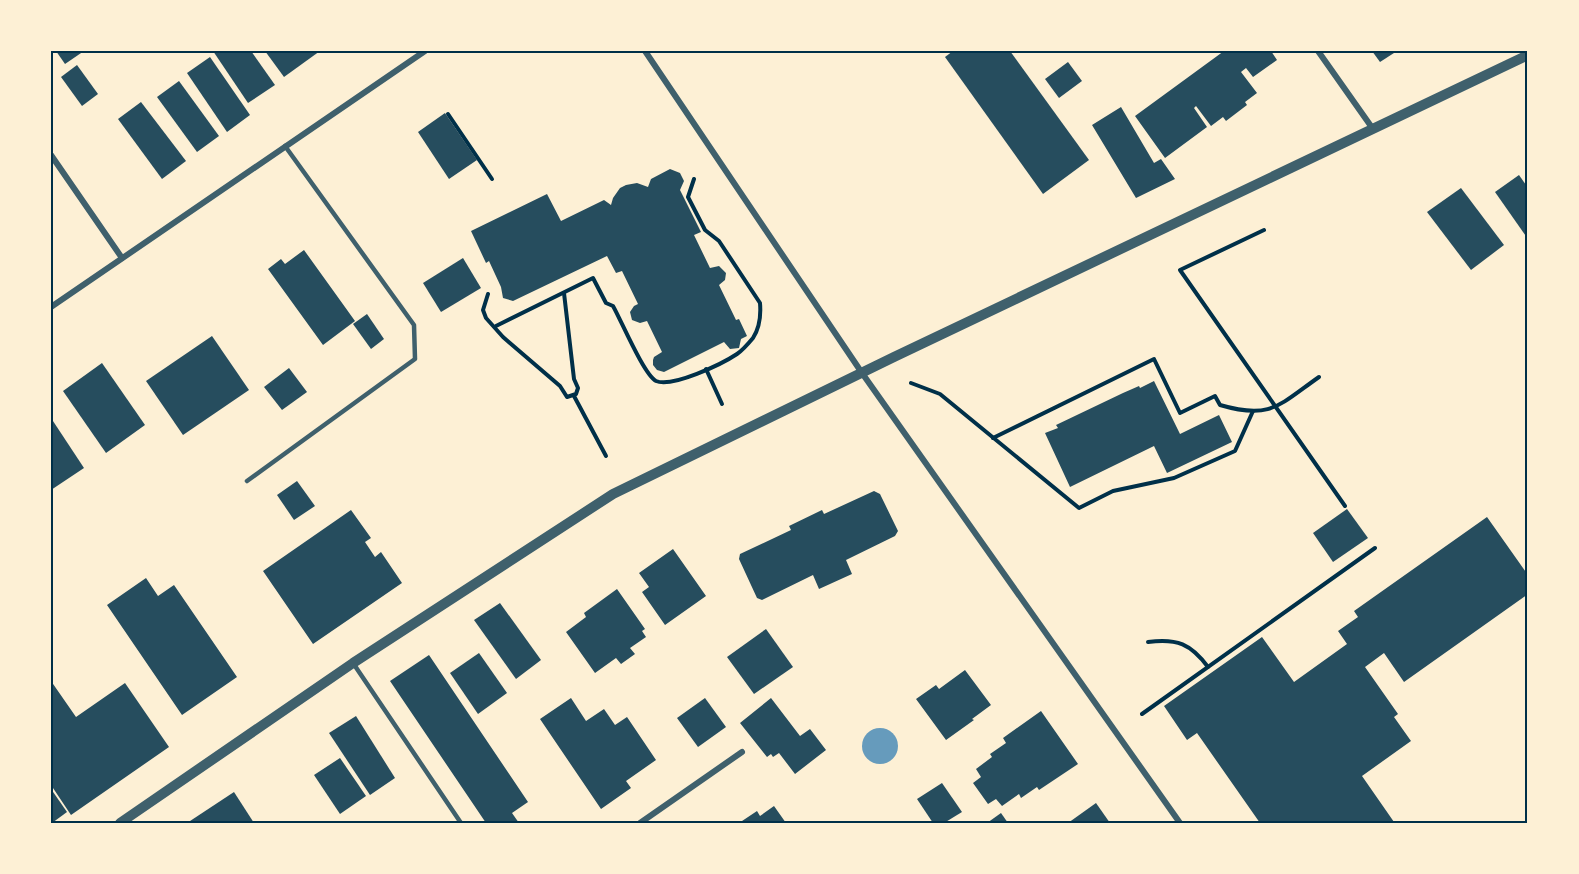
<svg xmlns="http://www.w3.org/2000/svg" width="1579" height="874" viewBox="0 0 1579 874" font-family="'Sofia Sans Condensed',sans-serif">
  <style>
    .water { fill: #669bbc }
    .building { fill: #264d5e }
    .lines { fill: none; stroke-linecap: round; stroke-linejoin: round }
    .path { stroke: #003049; stroke-width: 4 }
    .service { stroke: #3f606c; stroke-width: 4.5 }
    .minor { stroke: #3f606c; stroke-width: 6 }
    .tertiary { stroke: #3f606c; stroke-width: 10 }
    .neatline { fill: none; stroke: #003049; stroke-width: 2 }
  </style>
  <rect width="100%" height="100%" fill="#fdf0d5"/>
  <circle class="water" cx="880" cy="746" r="18"/>
  <g class="building">
    <path d="M56 51H84L65 64Z"/>
    <path d="M213 51H251L275 85 248 103Z"/>
    <path d="M265 51H320L284 77Z"/>
    <path d="M953 51H1010L1089 160 1043 194 945 57Z"/>
    <path d="M1224 51H1271L1277 60 1253 77 1246 68 1241 72 1257 93 1245 102 1247 105 1226 121 1223 117 1211 126 1196 106 1194 108 1207 127 1165 158 1135 116Z"/>
    <path d="M1372 51H1393L1394 53 1380 62Z"/>
    <path d="M210 57 250 115 227 132 187 73Z"/>
    <path d="M1068 62 1082 81 1059 98 1045 79Z"/>
    <path d="M77 65 98 94 82 106 61 77Z"/>
    <path d="M179 81 219 136 197 152 157 97Z"/>
    <path d="M141 102 186 161 162 179 118 119Z"/>
    <path d="M1121 107 1154 163 1161 159 1175 179 1136 198 1092 125Z"/>
    <path d="M445 113 477 160 449 179 418 132Z"/>
    <path d="M670 169 680 173 684 181 680 190 701 232 694 235 710 268 719 266 726 273 725 280 719 285 736 320 739 319 747 336 741 339 739 348 730 349 724 342 664 372 657 370 653 365V360L654 357 662 352 647 321 640 323 632 320 630 312 634 306 638 304 622 271 616 273 607 256 513 301 503 298 501 287 489 261 486 263 471 231 547 194 561 221 604 200 611 205 613 198 620 188 626 185 637 183 648 187 651 179Z"/>
    <path d="M1519 175 1528 188V239L1495 192Z"/>
    <path d="M1461 188 1504 245 1471 270 1427 212Z"/>
    <path d="M304 250 355 321 323 345 268 269 281 259 285 264Z"/>
    <path d="M463 258 481 288 441 312 423 283Z"/>
    <path d="M367 314 384 339 371 349 353 324Z"/>
    <path d="M212 336 249 390 183 435 146 381Z"/>
    <path d="M102 363 145 425 106 453 63 391Z"/>
    <path d="M289 368 307 392 282 410 264 387Z"/>
    <path d="M1154 381 1180 434 1219 415 1232 442 1167 473 1154 446 1070 487 1045 433 1058 428 1056 425 1123 393 1139 386 1140 388Z"/>
    <path d="M51 418 84 468 51 490Z"/>
    <path d="M297 481 315 506 294 520 277 495Z"/>
    <path d="M874 491 880 494 898 531 895 536 846 560 852 574 819 589 813 575 762 600 757 598 739 559 740 554 791 530 789 526 822 510 824 514Z"/>
    <path d="M1347 509 1368 538 1333 562 1313 533Z"/>
    <path d="M351 510 371 538 365 542 375 557 381 552 402 583 313 644 263 571Z"/>
    <path d="M1487 517 1528 575V594L1404 682 1384 653 1365 667 1398 714 1394 717 1411 741 1362 776 1394 822 1260 823 1197 733 1187 740 1164 706 1262 637 1294 682 1347 644 1338 631 1358 617 1354 611Z"/>
    <path d="M673 549 706 596 665 625 642 592 649 587 639 573Z"/>
    <path d="M146 578 158 596 174 585 237 677 182 715 107 605Z"/>
    <path d="M617 589 645 629 642 631 646 637 630 648 635 654 621 664 616 658 595 673 566 632 586 617 584 613Z"/>
    <path d="M500 603 541 660 516 679 474 620Z"/>
    <path d="M766 629 793 667 754 694 727 657Z"/>
    <path d="M479 653 507 693 478 714 450 673Z"/>
    <path d="M429 655 528 802 512 813 519 823H486L390 681Z"/>
    <path d="M965 670 991 705 972 719 974 720 946 740 916 699 936 685 939 689Z"/>
    <path d="M51 681 76 717 125 683 169 747 71 815 51 785Z"/>
    <path d="M571 698 586 721 604 709 615 725 627 717 656 760 626 781 631 788 601 809 540 719Z"/>
    <path d="M705 698 726 727 698 747 677 718Z"/>
    <path d="M771 698 800 736 810 729 826 750 795 774 779 753 773 757 771 754 767 757 740 723Z"/>
    <path d="M1041 711 1078 764 1039 790 1037 787 1021 798 1019 794 1002 806 996 799 988 804 973 783 981 777 976 769 992 757 990 754 1006 743 1003 738Z"/>
    <path d="M356 716 395 778 370 795 329 733Z"/>
    <path d="M340 758 366 796 340 814 314 775Z"/>
    <path d="M942 783 962 812 944 823H933L917 799Z"/>
    <path d="M51 789 67 812 52 823H51Z"/>
    <path d="M234 792 254 823H187Z"/>
    <path d="M1096 803 1110 823H1068Z"/>
    <path d="M774 806 786 823H739L757 811 760 816Z"/>
    <path d="M1001 813 1008 823H987Z"/>
  </g>
  <g class="lines">
    <g class="path">
      <path d="M448 114 492 179"/>
      <path d="M1264 230 1180 270 1345 506"/>
      <path d="M488 294 483 310 486 318 503 337 560 386 567 397 576 394 578 388 574 379 564 293"/>
      <path d="M496 326 593 278 606 303 613 306C621 320 644 375 656 381 672 388 722 364 737 354 743 350 748 344 753 338 760 327 761 315 760 303L719 241 705 230 688 197 694 179"/>
      <path d="M706 369 722 404"/>
      <path d="M911 383 940 394 1079 508 1113 491 1174 478 1235 451 1253 411"/>
      <path d="M574 396 606 456"/>
      <path d="M993 438 1154 359 1180 413 1215 396 1220 405C1271 420 1279 405 1319 377"/>
      <path d="M1148 642C1177 638 1191 644 1208 667"/>
      <path d="M1142 714 1375 548"/>
    </g>
    <g class="service">
      <path d="M247 481 415 359 414 325 285 146"/>
      <path d="M353 663 461 823"/>
    </g>
    <g class="minor">
      <path d="M645 51 862 373 1180 823"/>
      <path d="M1318 51 1373 129"/>
      <path d="M51 155 122 258"/>
      <path d="M51 307 425 51"/>
      <path d="M640 823 742 752"/>
    </g>
    <path class="tertiary" d="M120 823 353 663 613 494 894 357 1528 55"/>
  </g>
  <rect width="1579" height="874" fill="none" stroke="#fdf0d5" stroke-width="105"/>
  <rect x="52" y="52" width="1474" height="770" class="neatline"/>
</svg>
